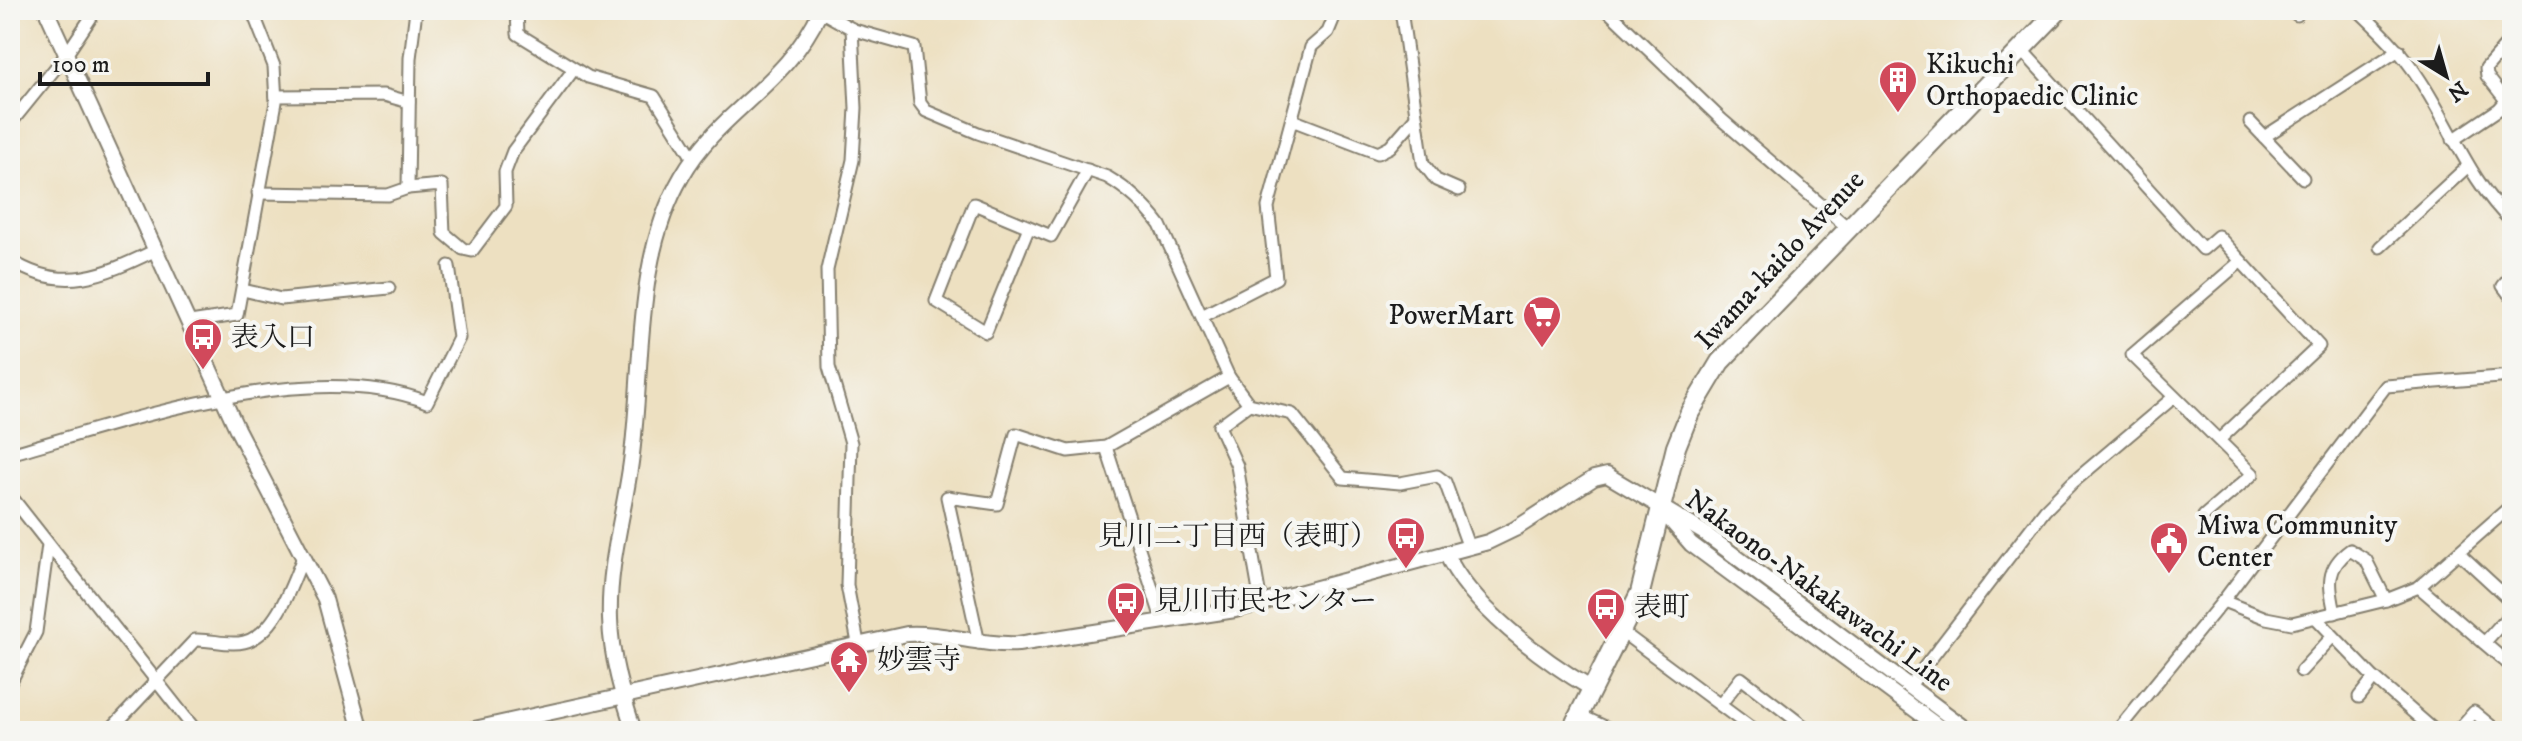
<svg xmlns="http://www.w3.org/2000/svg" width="2522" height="741" viewBox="0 0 2522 741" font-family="'IM FELL DW Pica','Noto Serif JP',serif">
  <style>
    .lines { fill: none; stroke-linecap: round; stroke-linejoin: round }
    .minor-casing { stroke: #847e6e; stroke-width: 15 }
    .tertiary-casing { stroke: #847e6e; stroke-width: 18 }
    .primary-casing { stroke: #847e6e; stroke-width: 22 }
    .minor { stroke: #fff; stroke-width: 11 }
    .tertiary { stroke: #fff; stroke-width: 14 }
    .primary { stroke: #fff; stroke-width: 18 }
    .labels { text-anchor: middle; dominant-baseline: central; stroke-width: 8; stroke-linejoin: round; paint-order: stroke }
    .poi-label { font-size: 28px; fill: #1c1c1c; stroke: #f6f6f2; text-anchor: start }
    .street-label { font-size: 28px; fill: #1c1c1c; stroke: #f6f6f2 }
  </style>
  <rect width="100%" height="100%" fill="#f6f6f2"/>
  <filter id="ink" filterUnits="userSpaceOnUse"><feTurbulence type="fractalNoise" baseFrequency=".0125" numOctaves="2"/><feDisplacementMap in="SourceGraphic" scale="16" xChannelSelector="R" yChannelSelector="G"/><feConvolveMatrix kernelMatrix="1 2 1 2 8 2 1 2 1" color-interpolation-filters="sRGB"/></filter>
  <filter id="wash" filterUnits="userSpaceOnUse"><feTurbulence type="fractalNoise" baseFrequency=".006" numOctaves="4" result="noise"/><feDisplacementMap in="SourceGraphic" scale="32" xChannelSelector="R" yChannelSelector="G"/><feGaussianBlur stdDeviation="1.8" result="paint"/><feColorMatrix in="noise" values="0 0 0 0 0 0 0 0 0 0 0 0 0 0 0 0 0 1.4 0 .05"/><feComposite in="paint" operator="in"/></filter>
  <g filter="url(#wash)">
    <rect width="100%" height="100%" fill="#ede0c1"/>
  </g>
  <g filter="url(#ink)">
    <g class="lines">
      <defs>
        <g id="minor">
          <path d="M517 10 518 34 588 77 654 96 693 158"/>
          <path d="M1401 10 1423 163 1436 180 1459 190"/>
          <path d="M1607 10 1722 120 1847 227"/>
          <path d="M2292 10 2297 15"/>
          <path d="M2358 10C2381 32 2403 53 2420 80 2451 127 2470 182 2512 222"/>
          <path d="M820 11 854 30 914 47 920 103 926 111 978 133 1107 177C1129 190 1144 204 1160 225L1229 377 1243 396 1249 404 1292 414 1343 478 1400 483 1437 476 1445 482 1469 548"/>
          <path d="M852 29 856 108 853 160 827 270 829 367 851 443 847 585 858 643"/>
          <path d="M2512 38 2486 68 2487 76 2512 108"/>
          <path d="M2021 49 2203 249 2218 236 2319 346 2220 439"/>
          <path d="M276 96 384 95 409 102"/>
          <path d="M1292 120 1378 153 1390 147 1416 117"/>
          <path d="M2250 122 2303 178"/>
          <path d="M10 124 66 55 96 10"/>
          <path d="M2264 137 2399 50"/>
          <path d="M2453 140 2499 109 2512 94"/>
          <path d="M408 188 442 185 444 233 463 249 472 251 506 206 505 172 513 151 574 69"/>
          <path d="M258 193 388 195 408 188 410 58 416 10"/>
          <path d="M1029 227 986 332 936 301 974 204 1051 236 1088 170"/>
          <path d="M2380 247 2468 166"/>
          <path d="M10 260C62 294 104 275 154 251"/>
          <path d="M2512 275 2503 286 2512 298"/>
          <path d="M243 290 281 299 389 288"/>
          <path d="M1202 316 1276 278 1268 207 1311 47 1328 32 1337 10"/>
          <path d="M190 322 237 315 276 102 274 66 252 10"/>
          <path d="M1249 404 1219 426 1237 466 1261 603"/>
          <path d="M1106 447 1163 622"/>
          <path d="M10 454C127 421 309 357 427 402L459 338 449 266"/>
          <path d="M10 495 196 731"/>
          <path d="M2204 516 2253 474 2132 355 2241 261"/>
          <path d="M2460 554 2512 602"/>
          <path d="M2419 587 2512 667"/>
          <path d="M2223 601 2266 618 2292 623 2386 600 2419 587 2512 505"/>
          <path d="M2335 613C2329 586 2325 568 2350 550L2366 560 2386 600"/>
          <path d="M2317 619 2374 678 2435 731"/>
          <path d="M1622 632 1755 731"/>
          <path d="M979 643 947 497 997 504 1016 434 1068 451 1106 447 1229 377"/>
          <path d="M2484 643 2512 612"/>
          <path d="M2301 671 2333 636"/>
          <path d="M10 683 36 632 48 545"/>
          <path d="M1909 687 2045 510 2072 483 2174 397"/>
          <path d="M2359 697 2374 678"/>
          <path d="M1720 705 1741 678 1810 731"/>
          <path d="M1579 715 1614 731"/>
          <path d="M109 731 195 640C211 639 228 646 244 642 276 634 292 584 303 557"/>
          <path d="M2117 731 2223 601 2386 386 2512 376"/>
          <path d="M2457 731 2474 712 2497 731"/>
        </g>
        <g id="tertiary">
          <path d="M46 10 237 429 325 599 361 731"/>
          <path d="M1666 515 1691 544 1944 731"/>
          <path d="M1446 553C1468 604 1544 661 1592 689"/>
          <path d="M465 731 907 634C945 632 979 646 1018 644L1235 610 1488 542 1515 529 1594 478 1607 475 1703 532 1969 731"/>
          <path d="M634 731C622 694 611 658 610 619 608 566 624 514 631 462 644 369 633 260 682 176 721 108 785 88 821 10"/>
        </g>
        <path id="primary" d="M1571 731 1640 593 1676 447 1690 412 1720 362 2059 10"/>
      </defs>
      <use href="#minor" class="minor-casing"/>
      <use href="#tertiary" class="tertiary-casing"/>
      <use href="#primary" class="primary-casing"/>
      <use href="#minor" class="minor"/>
      <use href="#tertiary" class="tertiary"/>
      <use href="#primary" class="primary"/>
    </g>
  </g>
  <defs>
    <symbol id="building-pin" viewBox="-11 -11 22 30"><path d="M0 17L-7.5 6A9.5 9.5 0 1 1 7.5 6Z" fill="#d1495b" stroke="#f6f6f2"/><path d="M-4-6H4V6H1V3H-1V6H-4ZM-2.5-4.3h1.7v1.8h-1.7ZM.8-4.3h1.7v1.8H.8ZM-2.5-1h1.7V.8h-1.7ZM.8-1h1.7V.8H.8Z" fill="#fff"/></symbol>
    <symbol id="supermarket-pin" viewBox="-11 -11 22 30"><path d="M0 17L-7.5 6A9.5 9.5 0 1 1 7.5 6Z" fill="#d1495b" stroke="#f6f6f2"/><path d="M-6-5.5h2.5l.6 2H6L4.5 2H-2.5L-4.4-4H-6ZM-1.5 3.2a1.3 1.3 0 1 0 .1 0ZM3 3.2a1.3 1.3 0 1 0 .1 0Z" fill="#fff"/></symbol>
    <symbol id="bus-pin" viewBox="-11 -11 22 30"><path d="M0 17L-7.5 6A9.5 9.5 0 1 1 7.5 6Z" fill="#d1495b" stroke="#f6f6f2"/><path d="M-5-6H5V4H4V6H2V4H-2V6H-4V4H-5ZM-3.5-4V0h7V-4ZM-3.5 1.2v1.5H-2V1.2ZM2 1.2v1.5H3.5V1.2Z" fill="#fff"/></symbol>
    <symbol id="civic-pin" viewBox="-11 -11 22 30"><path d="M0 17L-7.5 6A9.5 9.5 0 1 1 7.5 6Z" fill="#d1495b" stroke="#f6f6f2"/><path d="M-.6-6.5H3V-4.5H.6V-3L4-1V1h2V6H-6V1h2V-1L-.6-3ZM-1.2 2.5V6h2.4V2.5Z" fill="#fff"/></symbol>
    <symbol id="temple-pin" viewBox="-11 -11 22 30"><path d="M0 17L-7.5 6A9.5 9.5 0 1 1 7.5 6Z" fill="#d1495b" stroke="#f6f6f2"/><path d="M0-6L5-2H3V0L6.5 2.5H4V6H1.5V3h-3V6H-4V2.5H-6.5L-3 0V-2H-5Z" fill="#fff"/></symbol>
  </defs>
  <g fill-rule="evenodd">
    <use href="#building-pin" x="1876" y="58" width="44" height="60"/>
    <use href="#supermarket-pin" x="1520" y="293" width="44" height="60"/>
    <use href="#bus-pin" x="181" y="315" width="44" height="60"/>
    <use href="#bus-pin" x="1384" y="514" width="44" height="60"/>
    <use href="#civic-pin" x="2147" y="519" width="44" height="60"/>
    <use href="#bus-pin" x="1104" y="579" width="44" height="60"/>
    <use href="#bus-pin" x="1584" y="585" width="44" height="60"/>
    <use href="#temple-pin" x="827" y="638" width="44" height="60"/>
  </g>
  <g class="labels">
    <g class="poi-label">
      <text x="1926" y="64">Kikuchi<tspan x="1926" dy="32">Orthopaedic Clinic</tspan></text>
      <text x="1514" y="315" text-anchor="end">PowerMart</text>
      <text x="231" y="337">表入口</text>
      <text x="2197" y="525">Miwa Community<tspan x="2197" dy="32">Center</tspan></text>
      <text x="1378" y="536" text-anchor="end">見川二丁目西（表町）</text>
      <text x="1154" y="601">見川市民センター</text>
      <text x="1634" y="607">表町</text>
      <text x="877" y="660">妙雲寺</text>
    </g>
    <g class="street-label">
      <text transform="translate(1780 260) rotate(-47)">Iwama-kaido Avenue</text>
      <text transform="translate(1819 591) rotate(36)">Nakaono-Nakakawachi Line</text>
    </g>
  </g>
  <rect width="2522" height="741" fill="none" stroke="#f6f6f2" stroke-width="40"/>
  <g transform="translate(2446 76) rotate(143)" stroke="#f6f6f2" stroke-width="6" paint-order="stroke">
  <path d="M0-6L14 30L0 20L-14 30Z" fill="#1c1c1c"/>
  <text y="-12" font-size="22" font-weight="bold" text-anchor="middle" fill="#1c1c1c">N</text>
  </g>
  <path d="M40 72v12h168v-12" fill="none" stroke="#1c1c1c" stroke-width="4"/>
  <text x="52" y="72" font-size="24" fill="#1c1c1c" stroke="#f6f6f2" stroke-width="6" paint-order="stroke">100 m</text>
</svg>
